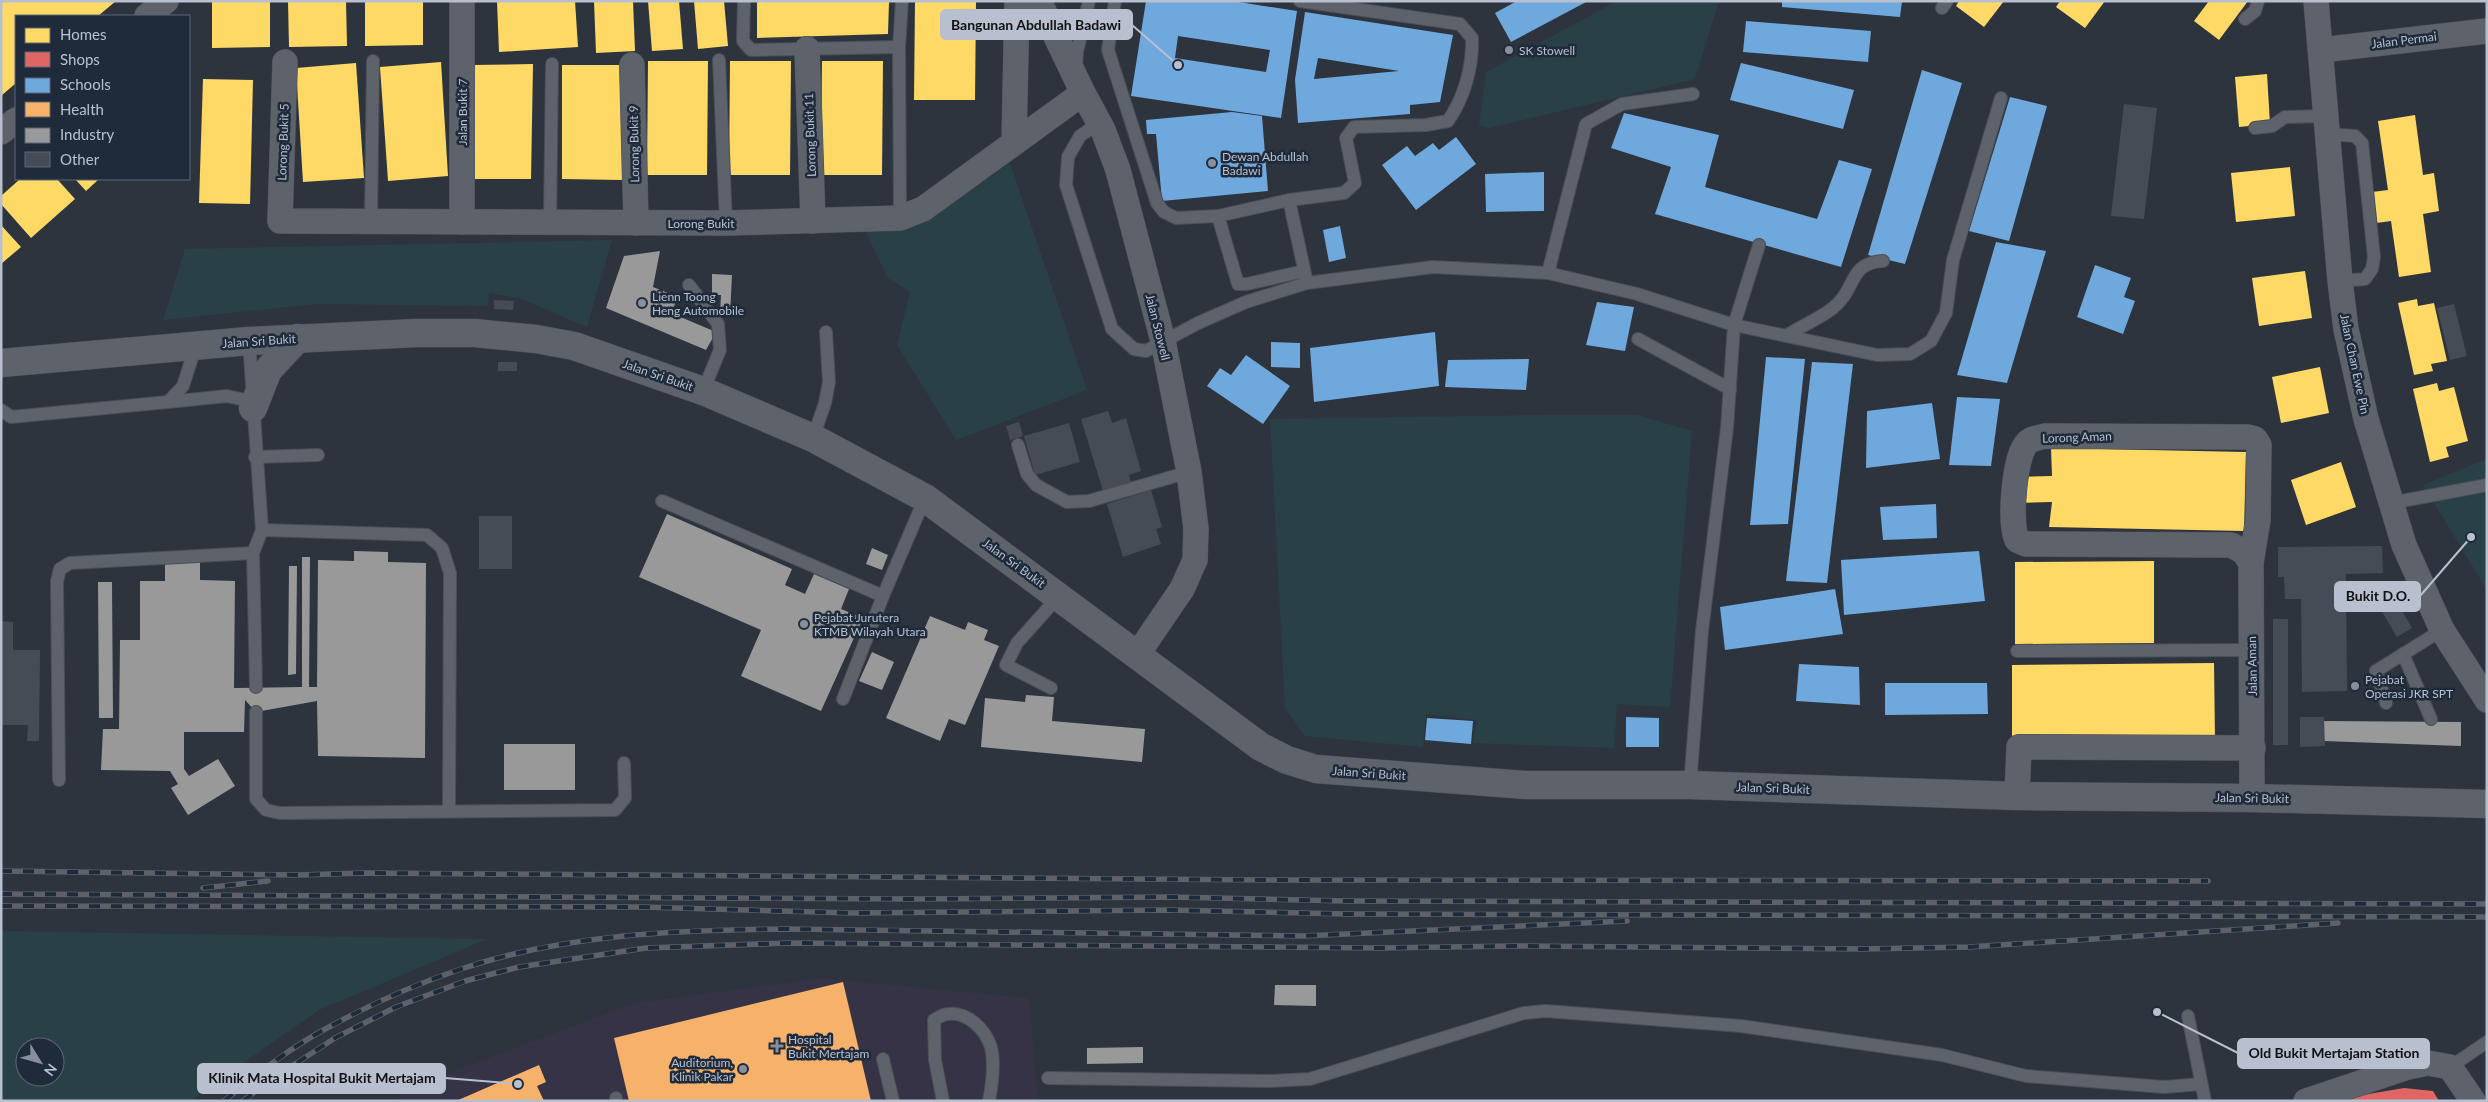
<svg xmlns="http://www.w3.org/2000/svg" width="2488" height="1102" viewBox="0 0 2488 1102" font-family="Lato,sans-serif">
  <style>
    .medical { fill: #353345 }
    .green { fill: #294146; fill-rule: evenodd }
    .homes { fill: #ffd966 }
    .shops { fill: #e06666 }
    .schools { fill: #6fa8dc; fill-rule: evenodd }
    .health { fill: #f6b26b }
    .industry { fill: #999 }
    .building { fill: #464c55 }
    .lines { fill: none; stroke-linecap: round; stroke-linejoin: round }
    .service-casing { stroke: #4a4f57; stroke-width: 14 }
    .minor-casing { stroke: #4a4f57; stroke-width: 26 }
    .tertiary-casing { stroke: #4a4f57; stroke-width: 29 }
    .service { stroke: #5e636b; stroke-width: 12 }
    .minor { stroke: #5e636b; stroke-width: 25 }
    .tertiary { stroke: #5e636b; stroke-width: 28 }
    .rail-casing { stroke: #5c616a; stroke-width: 5.5 }
    .rail { stroke: #1f2a3b; stroke-width: 4; stroke-dasharray: 11; stroke-linecap: butt }
    .poi-dot { fill: #878f9c; stroke: #1f2a3b; stroke-width: 2 }
    .labels { text-anchor: middle; dominant-baseline: central; stroke-width: 5; stroke-linejoin: round; paint-order: stroke }
    .street-label { font-size: 12px; fill: #b8c0cf; stroke: #1f2a3b }
    .poi-label { font-size: 12px; fill: #b8c0cf; stroke: #1f2a3b; text-anchor: start }
    .leader { fill: none; stroke: #b8c0cf; stroke-width: 2 }
    .callout-dot { fill: #b8c0cf; stroke: #1f2a3b; stroke-width: 2 }
    .callout { fill: #b8c0cf; stroke: #b8c0cf; stroke-width: 2 }
    .callout-label { font-size: 14px; text-anchor: middle; font-weight: bold; fill: #111 }
  </style>
  <rect width="100%" height="100%" fill="#2d343e"/>
  <path class="medical" d="M823 978 1029 998 1038 1101H395L409 1088 634 1003Z"/>
  <g class="green">
    <path d="M1617 1H1719L1695 79 1489 128 1479 126 1486 72Z"/>
    <path d="M1010 163 1087 390 956 440 897 345 910 292 888 278 864 229 927 221Z"/>
    <path d="M612 240 587 327 519 298 489 293 487 306 316 304 163 320 185 249Z"/>
    <path d="M1544 415H1637L1692 431 1670 707 1617 704 1614 748 1473 743 1477 720 1426 714 1423 747 1305 736 1285 708 1270 419Z"/>
    <path d="M2487 459V590L2423 485Z"/>
    <path d="M1 931 487 939 319 1010 203 1091 193 1101H1ZM25 1047H55V1077H25Z"/>
  </g>
  <g class="homes">
    <path d="M1 1H116L98 16H16V83L1 96Z"/>
    <path d="M212 1H270V47L212 48Z"/>
    <path d="M288 1H346L347 46 289 47Z"/>
    <path d="M365 1H423V45L365 46Z"/>
    <path d="M497 1H575L578 47 499 52Z"/>
    <path d="M594 1H633L635 51 596 53Z"/>
    <path d="M648 1H679L683 49 652 51Z"/>
    <path d="M694 1H724L728 46 698 49Z"/>
    <path d="M757 1H889L888 34 757 38Z"/>
    <path d="M915 1H976L975 100H914Z"/>
    <path d="M1959 1H2004L1984 27 1956 6Z"/>
    <path d="M2060 1H2105L2085 28 2056 7Z"/>
    <path d="M2209 1H2248L2219 40 2194 21Z"/>
    <path d="M648 61H708L707 175H647Z"/>
    <path d="M730 61H791L790 175H729Z"/>
    <path d="M822 61H883L882 175H821Z"/>
    <path d="M441 62 448 176 388 181 380 67Z"/>
    <path d="M356 63 364 178 303 182 296 68Z"/>
    <path d="M533 64 531 179H471L472 65Z"/>
    <path d="M562 65H623L622 180 562 179Z"/>
    <path d="M2267 74 2270 124 2239 127 2235 77Z"/>
    <path d="M203 79 253 80 250 204 199 203Z"/>
    <path d="M2415 115 2423 175 2434 173 2439 211 2423 214 2431 272 2399 277 2391 221 2376 223 2372 192 2388 190 2378 121Z"/>
    <path d="M2290 167 2295 216 2236 222 2231 173Z"/>
    <path d="M20 179H57L75 199 31 238 1 204V196Z"/>
    <path d="M75 179H99L86 191Z"/>
    <path d="M1 225 21 247 1 264Z"/>
    <path d="M2305 271 2312 318 2259 326 2252 278Z"/>
    <path d="M2417 299 2418 306 2434 303 2447 361 2431 364 2433 371 2414 375 2398 303Z"/>
    <path d="M2320 367 2329 413 2281 423 2272 377Z"/>
    <path d="M2437 383 2439 391 2454 387 2468 441 2446 447 2449 457 2430 462 2413 389Z"/>
    <path d="M2051 448 2246 452 2244 531 2049 527 2052 502 2017 503V477L2052 476Z"/>
    <path d="M2341 462 2356 507 2306 525 2291 480Z"/>
    <path d="M2154 561V643L2015 644V562Z"/>
    <path d="M2214 663 2215 740 2012 742V665Z"/>
  </g>
  <path class="shops" d="M2404 1088 2433 1091 2439 1101H2346L2345 1098Z"/>
  <g class="schools">
    <path d="M1146 1H1232L1297 11 1281 118 1131 96ZM1178 36 1270 50 1266 72 1175 58Z"/>
    <path d="M1517 1H1588L1511 42 1495 13Z"/>
    <path d="M1782 1H1902L1900 17 1782 7Z"/>
    <path d="M1305 12 1453 35 1440 102 1410 105V114L1298 123 1295 80ZM1318 58 1399 71 1314 79Z"/>
    <path d="M1746 21 1871 31 1868 62 1743 52Z"/>
    <path d="M1741 63 1854 90 1843 129 1730 100Z"/>
    <path d="M1922 70 1962 83 1905 264 1868 255Z"/>
    <path d="M2010 97 2047 106 2009 241 1969 231Z"/>
    <path d="M1232 112 1262 116 1268 191 1162 201 1156 134H1147L1146 120Z"/>
    <path d="M1624 113 1719 135 1705 187 1817 219 1839 160 1872 169 1841 267 1655 214 1671 167 1611 148Z"/>
    <path d="M1456 137 1476 164 1416 210 1382 165 1407 146 1415 156 1433 143 1439 150Z"/>
    <path d="M1544 172V211L1486 212 1485 174Z"/>
    <path d="M1340 226 1346 258 1329 262 1323 230Z"/>
    <path d="M1996 242 2046 251 2007 383 1957 375Z"/>
    <path d="M2095 265 2131 278 2124 297 2135 301 2123 334 2077 317Z"/>
    <path d="M1597 302 1634 307 1625 351 1586 345Z"/>
    <path d="M1435 332 1439 386 1314 402 1310 348Z"/>
    <path d="M1271 342 1300 343V368L1271 367Z"/>
    <path d="M1246 355 1290 386 1263 424 1207 386 1220 368 1231 375Z"/>
    <path d="M1766 357 1805 359 1788 524 1750 525Z"/>
    <path d="M1529 359 1526 390 1445 387 1448 360Z"/>
    <path d="M1812 362 1853 364 1827 583 1786 581Z"/>
    <path d="M1957 397 2000 399 1991 466 1949 465Z"/>
    <path d="M1932 403 1940 459 1866 468 1867 411Z"/>
    <path d="M1936 504 1937 538 1883 540 1880 507Z"/>
    <path d="M1979 551 1985 601 1844 615 1841 560Z"/>
    <path d="M1835 589 1843 634 1725 650 1720 607Z"/>
    <path d="M1799 664 1859 667 1860 705 1796 701Z"/>
    <path d="M1885 683H1987L1988 714 1885 715Z"/>
    <path d="M1626 717 1659 718V747H1626Z"/>
    <path d="M1427 718 1473 721 1471 744 1425 740Z"/>
  </g>
  <g class="health">
    <path d="M843 982 871 1101H629L614 1038Z"/>
    <path d="M539 1065 546 1082 537 1086 544 1101H456Z"/>
  </g>
  <g class="industry">
    <path d="M660 251 653 287 678 297 671 313 716 332 706 350 606 308 624 256Z"/>
    <path d="M712 274 732 275 730 315 720 314 721 295H712Z"/>
    <path d="M667 514 792 569 785 585 805 594 814 574 849 589 841 609 863 618 821 711 741 676 761 630 639 577Z"/>
    <path d="M872 548 888 555 882 570 866 564Z"/>
    <path d="M354 551 388 552V562L426 563 425 758 318 756 317 701 256 712 245 700 244 732H184V769L189 776 218 759 235 786 188 815 171 788 178 784 170 771 101 770 103 729H119L120 640H140V581H165V564L200 562V580L235 581 234 688 302 687V557H310L309 687H317L318 560 354 561Z"/>
    <path d="M289 566H297L296 674 288 675Z"/>
    <path d="M98 582H112L113 718H99Z"/>
    <path d="M930 616 965 630 968 622 988 630 984 640 999 646 965 725 949 719 940 741 886 718Z"/>
    <path d="M872 652 894 662 882 690 859 681Z"/>
    <path d="M1026 695 1054 697 1052 721 1145 729 1142 762 981 747 985 698 1025 702Z"/>
    <path d="M2324 721 2461 722V746L2324 741Z"/>
    <rect x="504" y="744" width="71" height="46"/>
    <path d="M1275 985H1316V1006L1274 1005Z"/>
    <path d="M1143 1047V1063L1087 1064V1048Z"/>
  </g>
  <g class="building">
    <path d="M2124 104 2157 108 2144 219 2111 216Z"/>
    <path d="M494 300 514 301 513 310 494 309Z"/>
    <path d="M2454 304 2467 356 2450 360 2437 308Z"/>
    <rect x="498" y="362" width="19" height="9"/>
    <path d="M1108 411 1112 423 1126 418 1141 471 1129 475 1131 483 1103 491 1081 419Z"/>
    <path d="M1019 422 1023 436 1010 440 1006 426Z"/>
    <path d="M1069 423 1080 462 1035 475 1024 436Z"/>
    <path d="M1151 490 1162 527 1156 529 1161 544 1123 557 1107 504Z"/>
    <rect x="479" y="516" width="33" height="53"/>
    <path d="M2382 546 2383 573 2346 574 2347 691 2302 692 2301 599H2285L2284 577H2278V547Z"/>
    <path d="M2390 590 2412 628 2397 637 2374 598Z"/>
    <rect x="2273" y="619" width="15" height="126"/>
    <path d="M1 621 13 622V650H40L39 741H27L28 725H1Z"/>
    <path d="M2300 717H2324L2325 746 2300 747Z"/>
  </g>
  <g class="lines">
    <defs>
      <g id="service">
        <path d="M744 1 743 41 751 50 899 47"/>
        <path d="M1115 1 1108 50 1157 203 1164 212 1176 218 1218 216 1289 200 1344 193 1355 183 1346 138 1354 127 1426 125 1448 121C1464 98 1473 67 1472 38L1460 24 1300 1"/>
        <path d="M1942 8 1947 1"/>
        <path d="M2245 19 2255 11 2258 1"/>
        <path d="M719 60 726 223"/>
        <path d="M1076 67 1077 52 1089 1"/>
        <path d="M1099 123 1080 136 1068 157 1066 185 1112 329 1134 349 1146 351 1198 323 1246 302 1307 283 1433 267 1548 273 1637 294 1734 325 1877 355 1910 354 1931 341 1946 313 1953 260 2001 98"/>
        <path d="M2255 128 2272 126 2285 117 2326 116"/>
        <path d="M2328 134 2355 136 2362 143 2374 257 2372 269 2365 279 2340 281"/>
        <path d="M1289 200 1306 278"/>
        <path d="M1218 216 1238 284H1247L1304 271"/>
        <path d="M900 218 899 47 902 1"/>
        <path d="M371 221 373 61"/>
        <path d="M550 223 552 64"/>
        <path d="M1548 273 1586 124 1622 104 1693 94"/>
        <path d="M689 285 718 324 720 350 703 391"/>
        <path d="M1786 336C1801 326 1819 319 1833 308 1857 289 1848 263 1883 261"/>
        <path d="M1638 339 1730 389"/>
        <path d="M249 341 262 530 253 553 256 687"/>
        <path d="M168 402 227 396 241 399 253 408"/>
        <path d="M1 410 11 417 168 402 183 386 196 345"/>
        <path d="M813 438 825 403 829 382 826 332"/>
        <path d="M1018 445 1027 474 1036 485 1067 502 1089 501 1189 472"/>
        <path d="M255 457 318 455"/>
        <path d="M662 501 883 596"/>
        <path d="M2391 503 2487 485"/>
        <path d="M262 530 427 535 442 548 450 573 449 811"/>
        <path d="M2017 651 2252 650"/>
        <path d="M2403 654 2431 719"/>
        <path d="M1051 688 1006 665 1017 643 1059 596"/>
        <path d="M843 699 883 596 925 498"/>
        <path d="M2386 703 2376 671 2442 630"/>
        <path d="M256 712V799L266 810 280 813 615 810 625 798 624 763"/>
        <path d="M59 780 57 581 60 569 70 563 253 553"/>
        <path d="M1690 785 1702 631 1727 428 1734 325 1759 245"/>
        <path d="M2188 1016 2205 1101"/>
        <path d="M883 1059 893 1101"/>
        <path d="M2450 1067 2487 1042"/>
        <path d="M1048 1078 1270 1081 1310 1079 1524 1013 1546 1011 1741 1026 1942 1055 2026 1076 2164 1087 2201 1084"/>
        <path d="M616 1098V1101"/>
        <path d="M943 1101 935 1060 934 1020C938 1018 943 1014 948 1014 967 1011 985 1029 991 1047 995 1063 992 1085 989 1101"/>
      </g>
      <g id="minor">
        <path d="M462 1V222"/>
        <path d="M1039 1 1083 93 1103 130 1118 170 1163 341 1189 472 1196 529 1195 560 1182 589 1137 655"/>
        <path d="M2316 1 2340 281 2346 329 2366 419 2404 545 2442 630 2487 700"/>
        <path d="M147 16 166 1"/>
        <path d="M807 49 813 221"/>
        <path d="M2321 50 2487 31"/>
        <path d="M285 62 280 221 726 223 900 218 923 209 1083 93"/>
        <path d="M632 65 636 223"/>
        <path d="M1 132 16 120"/>
        <path d="M1014 143 1017 1"/>
        <path d="M2251 563 2258 520 2259 445 2255 439 2248 437 2045 436C2039 438 2031 438 2027 443 2014 456 2009 523 2017 540L2026 544 2231 545 2244 552 2251 563 2252 798"/>
        <path d="M2017 796 2019 747 2253 748"/>
        <path d="M2306 1101 2408 1067 2428 1063 2450 1067 2473 1101"/>
      </g>
      <g id="tertiary">
        <path d="M1 363 249 341 417 333H474L536 339 574 346 703 391 813 438 925 498 1261 747 1287 760 1316 769 1526 785H1690L2017 796 2252 798 2487 804"/>
        <path d="M253 408 268 370 298 338"/>
      </g>
    </defs>
    <use href="#service" class="service-casing"/>
    <use href="#minor" class="minor-casing"/>
    <use href="#tertiary" class="tertiary-casing"/>
    <use href="#service" class="service"/>
    <use href="#minor" class="minor"/>
    <use href="#tertiary" class="tertiary"/>
    <defs>
      <g id="rail">
        <path d="M1 871 298 875 365 873 1267 880 2208 881"/>
        <path d="M203 888 268 881"/>
        <path d="M1 894 917 899 1170 897 1345 901 2487 904"/>
        <path d="M1 906 642 907 851 913 1169 910 1346 914 2487 917"/>
        <path d="M224 1101C257 1074 291 1047 329 1027 371 1004 416 984 461 969 565 934 678 930 787 929L1303 936 1627 921"/>
        <path d="M243 1101 269 1081 335 1038 396 1007 465 981 519 967 646 948 789 943 1380 948 1515 946 1862 949 1969 947 2338 923"/>
      </g>
    </defs>
    <use href="#rail" class="rail-casing"/>
    <use href="#rail" class="rail"/>
  </g>
  <g class="poi-dot">
    <circle cx="1509" cy="50" r="5"/>
    <circle cx="1212" cy="163" r="5"/>
    <circle cx="642" cy="303" r="5"/>
    <circle cx="804" cy="624" r="5"/>
    <circle cx="2355" cy="686" r="5"/>
    <path d="M774.5 1038.5h5v5h5v5h-5v5h-5v-5h-5v-5h5z"/>
    <circle cx="743" cy="1069" r="5"/>
  </g>
  <g class="labels">
    <g class="street-label">
      <text transform="translate(2404 40) rotate(-7)">Jalan Permai</text>
      <text transform="translate(462 112) rotate(-90)">Jalan Bukit 7</text>
      <text transform="translate(810 135) rotate(-92)">Lorong Bukit 11</text>
      <text transform="translate(283 142) rotate(-88)">Lorong Bukit 5</text>
      <text transform="translate(634 144) rotate(-91)">Lorong Bukit 9</text>
      <text x="701" y="223">Lorong Bukit</text>
      <text transform="translate(1158 327) rotate(76)">Jalan Stowell</text>
      <text transform="translate(259 341) rotate(-4)">Jalan Sri Bukit</text>
      <text transform="translate(2355 364) rotate(78)">Jalan Chan Ewe Pin</text>
      <text transform="translate(658 375) rotate(19)">Jalan Sri Bukit</text>
      <text transform="translate(2077 437) rotate(-2)">Lorong Aman</text>
      <text transform="translate(1014 563) rotate(36)">Jalan Sri Bukit</text>
      <text transform="translate(2252 666) rotate(-91)">Jalan Aman</text>
      <text transform="translate(1369 773) rotate(4)">Jalan Sri Bukit</text>
      <text transform="translate(1773 788) rotate(2)">Jalan Sri Bukit</text>
      <text transform="translate(2252 798) rotate(1)">Jalan Sri Bukit</text>
    </g>
    <g class="poi-label">
      <text x="1519" y="50">SK Stowell</text>
      <text x="1222" y="156">Dewan Abdullah<tspan x="1222" dy="14">Badawi</tspan></text>
      <text x="652" y="296">Lienn Toong<tspan x="652" dy="14">Heng Automobile</tspan></text>
      <text x="814" y="617">Pejabat Jurutera<tspan x="814" dy="14">KTMB Wilayah Utara</tspan></text>
      <text x="2365" y="679">Pejabat<tspan x="2365" dy="14">Operasi JKR SPT</tspan></text>
      <text x="788" y="1039">Hospital<tspan x="788" dy="14">Bukit Mertajam</tspan></text>
      <text x="733" y="1062" text-anchor="end">Auditorium,<tspan x="733" dy="14">Klinik Pakar</tspan></text>
    </g>
  </g>
  <path class="leader" d="M1178 65L1132 25M2471 537L2420 596M2157 1012L2238 1053M518 1084L445 1078"/>
  <g class="callout-dot">
    <circle cx="1178" cy="65" r="5"/>
    <circle cx="2471" cy="537" r="5"/>
    <circle cx="2157" cy="1012" r="5"/>
    <circle cx="518" cy="1084" r="5"/>
  </g>
  <g class="callout">
    <rect x="941" y="10" width="191" height="29" rx="5"/>
    <rect x="2335" y="582" width="85" height="29" rx="5"/>
    <rect x="2238" y="1039" width="191" height="29" rx="5"/>
    <rect x="198" y="1064" width="247" height="29" rx="5"/>
  </g>
  <g class="callout-label">
    <text x="1036" y="30">Bangunan Abdullah Badawi</text>
    <text x="2378" y="601">Bukit D.O.</text>
    <text x="2334" y="1058">Old Bukit Mertajam Station</text>
    <text x="322" y="1083">Klinik Mata Hospital Bukit Mertajam</text>
  </g>
  <rect width="2488" height="1102" fill="none" stroke="#b8c0cf" stroke-width="5"/>
  <rect x="15" y="15" width="175" height="165" fill="#1f2a3b" stroke="#5c6676"/>
  <rect x="25" y="28" width="25" height="15" fill="#ffd966" stroke="#5c6676"/>
  <text x="60" y="40" font-size="15" fill="#b8c0cf">Homes</text>
  <rect x="25" y="52" width="25" height="15" fill="#e06666" stroke="#5c6676"/>
  <text x="60" y="65" font-size="15" fill="#b8c0cf">Shops</text>
  <rect x="25" y="78" width="25" height="15" fill="#6fa8dc" stroke="#5c6676"/>
  <text x="60" y="90" font-size="15" fill="#b8c0cf">Schools</text>
  <rect x="25" y="102" width="25" height="15" fill="#f6b26b" stroke="#5c6676"/>
  <text x="60" y="115" font-size="15" fill="#b8c0cf">Health</text>
  <rect x="25" y="128" width="25" height="15" fill="#999999" stroke="#5c6676"/>
  <text x="60" y="140" font-size="15" fill="#b8c0cf">Industry</text>
  <rect x="25" y="152" width="25" height="15" fill="#464c55" stroke="#5c6676"/>
  <text x="60" y="165" font-size="15" fill="#b8c0cf">Other</text>
  <g transform="translate(40 1062) rotate(127)"><circle r="24" fill="#1f2a3b" stroke="#5c6676"/>
  <path d="M0-4L9 19L0 12L-9 19Z" fill="#878f9c"/>
  <text y="-8" font-size="14" font-weight="bold" text-anchor="middle" fill="#b8c0cf">N</text>
  </g>
</svg>
